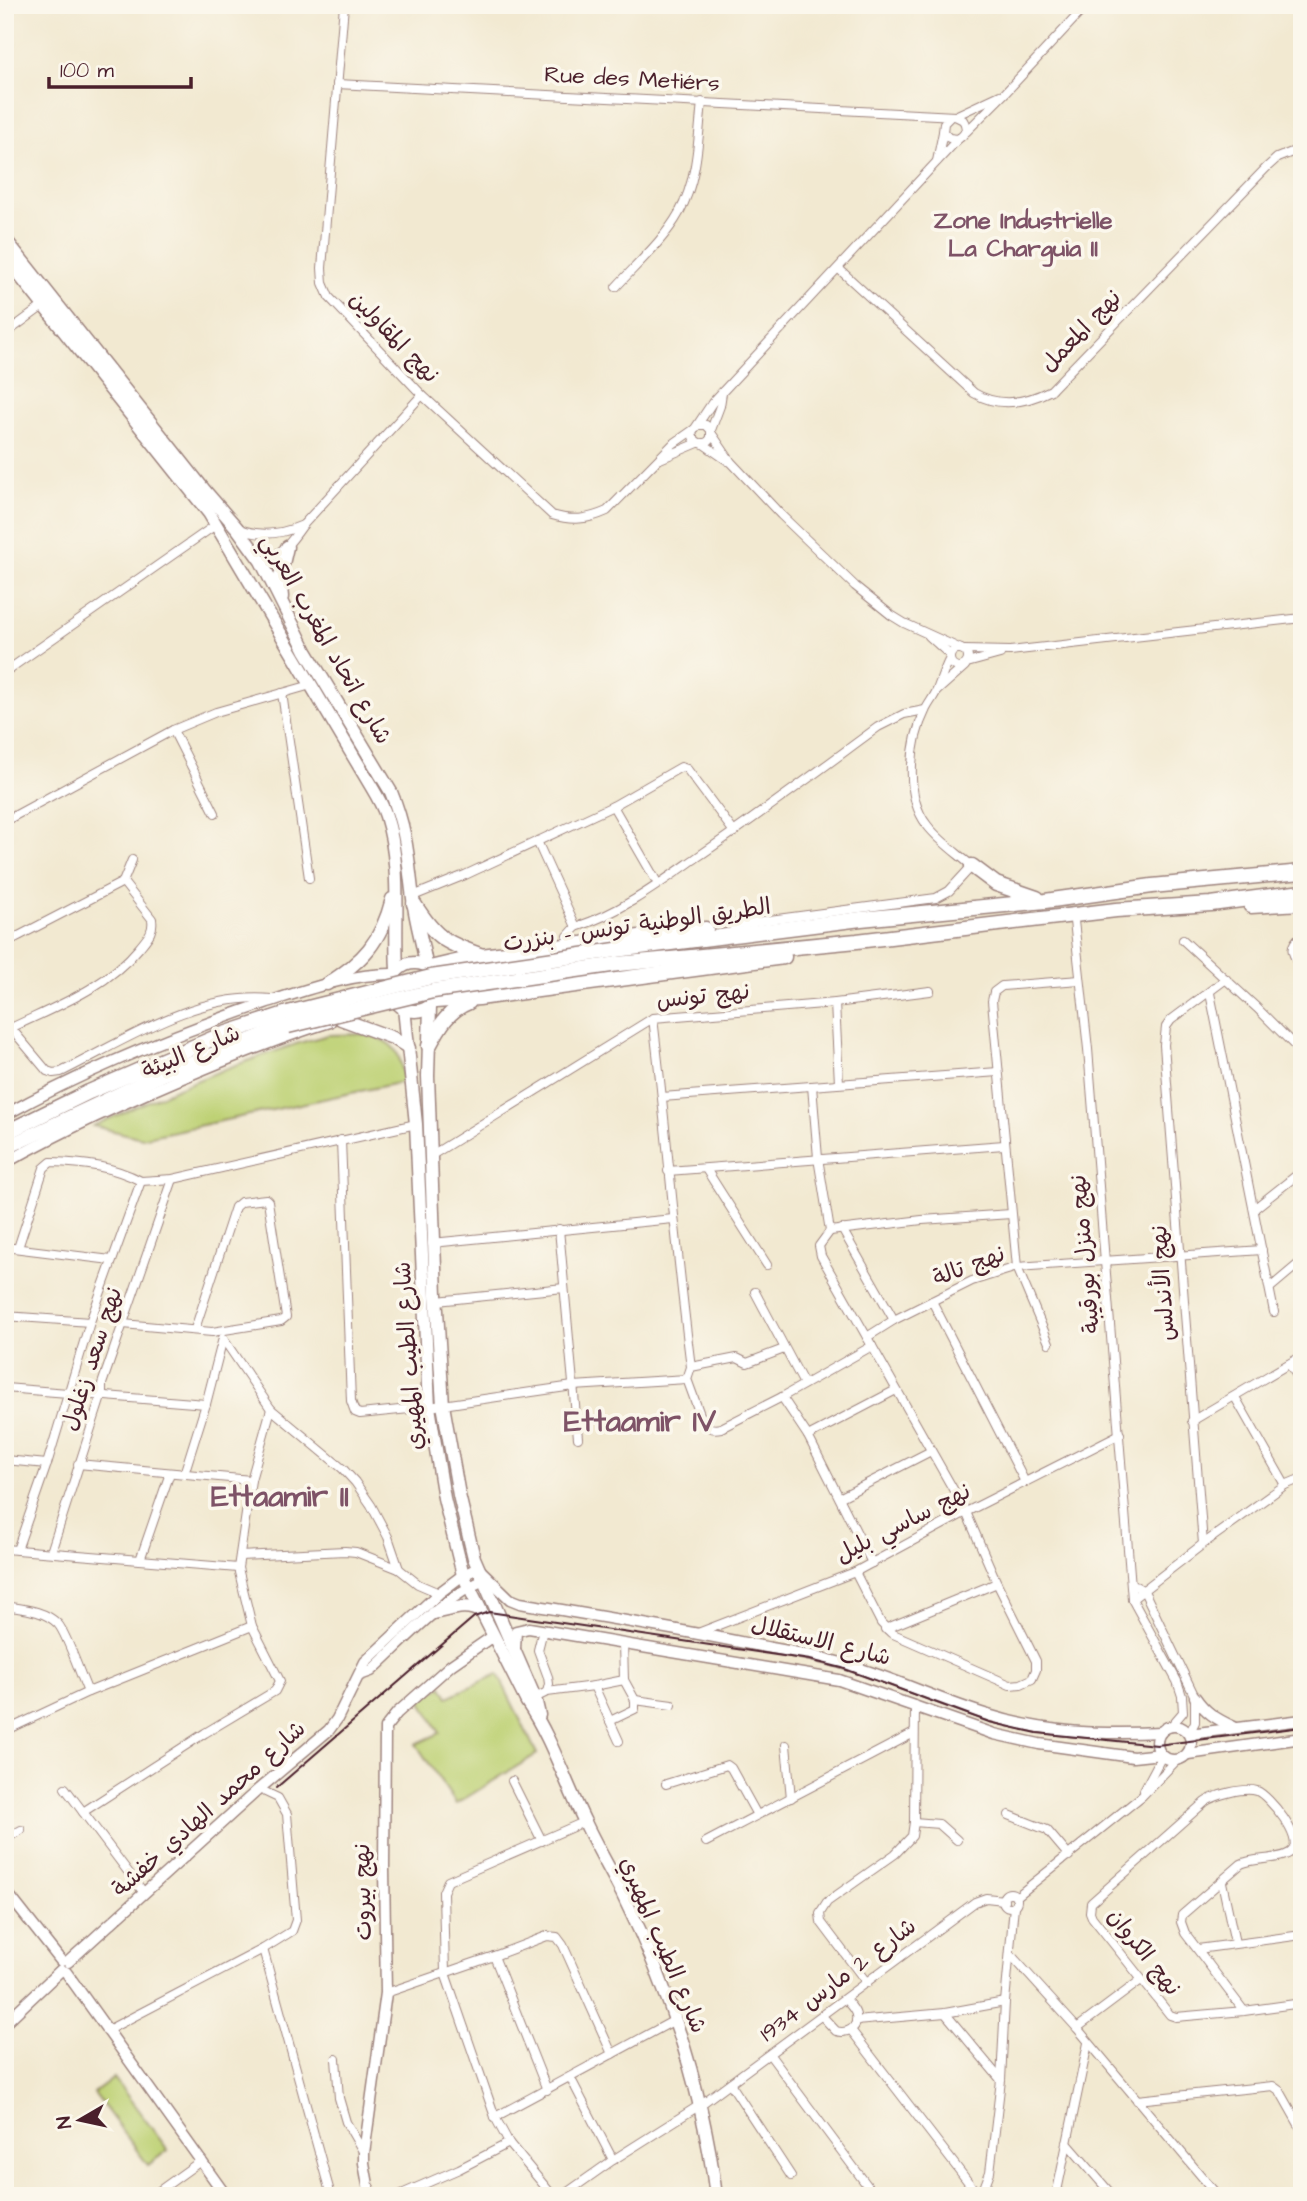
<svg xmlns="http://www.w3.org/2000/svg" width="1307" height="2201" viewBox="0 0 1307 2201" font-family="'Architects Daughter','Playpen Sans Arabic',sans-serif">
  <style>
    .green { fill: #bed174; stroke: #847850; stroke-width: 2 }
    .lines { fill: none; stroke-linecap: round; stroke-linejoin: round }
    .street-casing { stroke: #9e847e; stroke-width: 10 }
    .secondary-casing { stroke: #9e847e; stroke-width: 13 }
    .primary-casing { stroke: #9e847e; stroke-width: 15 }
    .highway-casing { stroke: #9e847e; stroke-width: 17 }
    .street { stroke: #fff; stroke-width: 8 }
    .secondary { stroke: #fff; stroke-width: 10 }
    .primary { stroke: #fff; stroke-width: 12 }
    .highway { stroke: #fff; stroke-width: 14 }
    .tram { stroke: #4a1f2b; stroke-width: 2 }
    .highway-bridge-casing { stroke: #9e847e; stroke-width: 17; stroke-linecap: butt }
    .highway-bridge { stroke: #fff; stroke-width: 14 }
    .labels { text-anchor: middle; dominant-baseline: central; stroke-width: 7; stroke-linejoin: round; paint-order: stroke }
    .street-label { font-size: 23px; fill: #4a1f2b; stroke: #fbf7ec }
    .neighbourhood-label { font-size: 24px; font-weight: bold; fill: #7e5367; stroke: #fbf7ec }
    .district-label { font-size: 30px; font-weight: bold; fill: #7e5367; stroke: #fbf7ec }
  </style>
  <rect width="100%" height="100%" fill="#fbf7ec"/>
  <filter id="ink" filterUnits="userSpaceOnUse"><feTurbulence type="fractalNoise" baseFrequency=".0143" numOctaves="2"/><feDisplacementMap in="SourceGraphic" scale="14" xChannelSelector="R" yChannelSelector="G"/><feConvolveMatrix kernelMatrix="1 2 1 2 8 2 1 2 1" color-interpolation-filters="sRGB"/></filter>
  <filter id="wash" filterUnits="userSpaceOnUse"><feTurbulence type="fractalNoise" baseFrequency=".00686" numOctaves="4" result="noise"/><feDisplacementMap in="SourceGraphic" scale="28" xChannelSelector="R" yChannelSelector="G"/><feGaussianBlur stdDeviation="1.57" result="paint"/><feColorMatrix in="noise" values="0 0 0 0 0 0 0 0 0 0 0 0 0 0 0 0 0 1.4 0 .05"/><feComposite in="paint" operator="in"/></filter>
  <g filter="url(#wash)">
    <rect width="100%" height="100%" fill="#f2e9d1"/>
    <g class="green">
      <path d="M362 1034C393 1040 402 1050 403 1082L142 1138 93 1126 173 1090 233 1066 299 1043 328 1035Z"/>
      <path d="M498 1674 537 1754 456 1804 416 1744 440 1733 421 1700 442 1686 448 1697Z"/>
      <path d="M114 2078 168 2150 148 2165 94 2093Z"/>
    </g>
  </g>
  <g filter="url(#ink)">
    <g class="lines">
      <defs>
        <g id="street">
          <path d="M344 5 322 268 323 283 329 297 422 395 552 515C572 521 587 520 607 511L673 444 693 430"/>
          <path d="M337 84 955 116 963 120C968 128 966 134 958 139L949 138 943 132 944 123 950 117"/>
          <path d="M955 116 1000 95"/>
          <path d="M966 132 1006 92 1087 5"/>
          <path d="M937 161 943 132"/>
          <path d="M839 269 974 393C999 408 1026 403 1051 390L1266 168 1277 158 1302 148"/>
          <path d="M616 287C637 264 664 240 679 213 698 179 698 139 702 102"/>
          <path d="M5 334 47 303"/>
          <path d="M698 425H706L711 430V438C705 447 694 444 692 433L712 403 958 139"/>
          <path d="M711 430 720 406 722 393"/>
          <path d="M712 434 731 462 781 515 855 586 891 615 904 623 961 649"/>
          <path d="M702 443 728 461"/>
          <path d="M660 459 698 443"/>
          <path d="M238 528C260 538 282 534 303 525"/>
          <path d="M261 561C282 555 291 542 303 525L422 395"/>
          <path d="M929 636 950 655"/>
          <circle cx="959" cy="658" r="9"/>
          <path d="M964 650 1010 651 1302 618"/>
          <path d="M967 663 1000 654"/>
          <path d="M5 672 217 524"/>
          <path d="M938 690 965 666"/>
          <path d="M282 693 309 878"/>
          <path d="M173 730 215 813"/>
          <path d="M613 806 658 884"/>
          <path d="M5 821 173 730 216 712 311 685"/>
          <path d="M537 841 576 927C620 913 659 884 696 858 758 816 818 771 878 727L904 714 925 710"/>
          <path d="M413 896 465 875 613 806 681 767 687 769 734 832"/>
          <path d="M1074 921 1088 1049 1132 1599 1177 1681 1182 1696 1183 1712 1171 1726"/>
          <path d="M732 925 936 898 949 891 972 866C957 853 939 841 927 825 904 795 910 741 926 709 929 703 934 697 937 690 941 680 944 670 949 660"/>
          <path d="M1302 935C1286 948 1293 954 1302 970"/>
          <path d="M1183 940 1257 1008 1302 1053"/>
          <path d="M5 943 123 882 132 860"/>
          <path d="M567 946 568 936 576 927"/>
          <path d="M1210 993 1274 1312"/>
          <path d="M835 1003 839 1083"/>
          <path d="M653 1018C667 1134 676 1251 691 1367L687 1379"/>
          <path d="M5 1021 47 1071 53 1073 61 1072C126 1040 196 992 271 999"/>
          <path d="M11 1028C57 1006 106 988 139 948 147 938 154 932 152 919L123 882"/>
          <path d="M812 1086 818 1158 830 1231"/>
          <path d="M662 1097 998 1072"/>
          <path d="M341 1140 351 1401 355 1412 360 1414 429 1407 573 1386 687 1379"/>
          <path d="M432 1155 653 1018 835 1003 930 991"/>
          <path d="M706 1169 767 1265"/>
          <path d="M668 1171 1004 1145"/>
          <path d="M141 1181 173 1179 416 1124"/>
          <path d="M1254 1209 1302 1171"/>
          <path d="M559 1229 578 1438"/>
          <path d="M842 1229 894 1320"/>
          <path d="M830 1231 819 1246 821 1256 966 1512 997 1583 1036 1661V1670L1032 1679 1021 1684 1010 1685 891 1633 881 1623 855 1572"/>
          <path d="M830 1231 922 1220 1011 1214"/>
          <path d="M432 1243 673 1219"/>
          <path d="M5 1247 111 1260"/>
          <path d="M18 1248 44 1168 51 1162C84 1163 112 1166 141 1181"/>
          <path d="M1270 1288 1302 1261"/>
          <path d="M755 1292 804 1384"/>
          <path d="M437 1301 564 1288"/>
          <path d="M932 1301 1025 1482"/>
          <path d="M5 1316 90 1322"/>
          <path d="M123 1324 212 1332 281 1321 286 1317 268 1201 266 1199 241 1202 235 1207 195 1329"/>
          <path d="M867 1337 894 1320 972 1281 1017 1267 1262 1250"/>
          <path d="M224 1340 271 1409 343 1469 355 1482 371 1505 388 1537 399 1569 418 1584 439 1593"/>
          <path d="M1049 1343 1017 1267 992 1001 994 992 1002 986 1080 980"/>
          <path d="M1289 1364 1302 1383"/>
          <path d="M691 1367 737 1358 747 1363 784 1349"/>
          <path d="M687 1379 702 1420C707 1428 712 1430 721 1428L782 1397 872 1346"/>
          <path d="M5 1388 206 1404"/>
          <path d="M782 1397 808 1436 872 1563"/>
          <path d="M1235 1397 1285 1485"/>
          <path d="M1192 1421 1302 1356"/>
          <path d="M808 1436 896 1390"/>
          <path d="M5 1460 47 1464"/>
          <path d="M78 1464 251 1480"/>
          <path d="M184 1474 206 1404 223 1338"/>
          <path d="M841 1497 931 1451"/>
          <path d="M1203 1544 1164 1045 1166 1027 1171 1020 1226 979"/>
          <path d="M5 1549 238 1568"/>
          <path d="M17 1550 47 1464 90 1322 141 1181"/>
          <path d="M51 1552 102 1394V1384L173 1179"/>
          <path d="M240 1556 345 1551 356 1552 399 1569"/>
          <path d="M140 1560 170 1473"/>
          <path d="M1132 1584 1144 1591 1195 1697V1722L1189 1734"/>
          <path d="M1132 1599 1203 1544 1285 1485 1302 1478"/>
          <path d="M5 1606C23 1609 44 1610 58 1624 67 1634 81 1677 88 1692"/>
          <path d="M885 1629 997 1583"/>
          <path d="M698 1633 855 1572 966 1512 1120 1434"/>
          <path d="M594 1686 619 1741"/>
          <path d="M547 1692 594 1686 624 1680"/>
          <path d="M533 1699 547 1692 549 1684 548 1677 538 1650 543 1630"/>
          <path d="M635 1700 672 1705"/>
          <path d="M610 1721 635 1709V1700L624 1680 623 1643"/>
          <path d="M5 1731 88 1692 252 1626"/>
          <path d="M786 1745 791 1798"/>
          <path d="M512 1781 542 1841"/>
          <path d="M666 1784 727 1765 731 1768 757 1815"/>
          <path d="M65 1788 144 1893"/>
          <path d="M1144 1790 1162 1756"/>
          <path d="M83 1812 205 1733 275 1691 280 1681 252 1626 238 1568 251 1480 271 1409"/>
          <path d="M1009 1815 1047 1830 1069 1856"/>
          <path d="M914 1822 939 1824 957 1840"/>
          <path d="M5 1839 21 1830"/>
          <path d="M706 1842 914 1733"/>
          <path d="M1222 1882 1235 1943"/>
          <circle cx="1010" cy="1900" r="7"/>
          <path d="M1016 1897 1142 1796 1177 1760"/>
          <path d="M263 1949 331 2196"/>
          <path d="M1198 1949 1302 1935"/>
          <path d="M1011 1955 1077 2028 1218 2196"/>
          <path d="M494 1956 547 2090"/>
          <path d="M867 1983 821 1922 820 1913 827 1902 895 1854 912 1836 914 1822 915 1705"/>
          <path d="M386 1993 494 1956 547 1936 557 1937 563 1945 612 2054"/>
          <path d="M1244 2011 1185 1933 1181 1922 1182 1915 1241 1864C1255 1857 1282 1861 1292 1851 1305 1839 1268 1795 1257 1791 1244 1787 1215 1795 1205 1802L1091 1903 1090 1912 1092 1917 1170 2015 1176 2017 1244 2011 1302 2003"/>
          <path d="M945 2013 1001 2080"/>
          <path d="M822 2016 836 2031C846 2034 859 2029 856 2015 855 2009 849 2004 845 1999"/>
          <path d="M856 2021 945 2013 1005 2002"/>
          <path d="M1077 2028 1141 1980"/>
          <path d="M851 2030 979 2196"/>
          <path d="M106 2031 263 1949 292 1931 296 1920 287 1814 278 1798 259 1789"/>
          <path d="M770 2055 875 2196"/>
          <path d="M336 2059 339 2098 346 2122 364 2153"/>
          <path d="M570 2077 613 2160"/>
          <path d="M730 2083 791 2176"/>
          <path d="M1137 2100 1273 2086 1280 2091 1302 2130"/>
          <path d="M495 2117 675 2020"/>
          <path d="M1067 2143 1113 2196"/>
          <path d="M152 2196 202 2160"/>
          <path d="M397 2196 459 2169 509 2143"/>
          <path d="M553 2196 509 2143 495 2117 445 1973 443 1892 448 1881 584 1822"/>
          <path d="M562 2196 613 2160 700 2105 975 1902 986 1898 1004 1900"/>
          <path d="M981 2196 990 2172 992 2156 1001 2080 1005 2002 1014 1906"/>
          <path d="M1056 2196 1088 2043"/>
        </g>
        <g id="secondary">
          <path d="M5 1115C87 1069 177 1033 265 1003 306 990 351 973 395 974"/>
          <path d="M5 1163C69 1127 136 1097 204 1069 245 1052 287 1035 330 1022"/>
          <path d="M515 1649 516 1631 529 1628 839 1680 994 1734 1039 1744 1133 1757 1161 1754"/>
          <path d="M360 1675 371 1671C404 1641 442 1598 484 1580"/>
          <path d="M1195 1697C1205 1712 1216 1719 1234 1727"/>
          <circle cx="1174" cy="1743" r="17"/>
          <path d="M1189 1734 1302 1720"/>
          <path d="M1188 1754 1302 1738"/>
          <path d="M5 1890 61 1961"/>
          <path d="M68 1962 259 1789 329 1730 337 1719 365 1662 439 1593 463 1575 478 1568 510 1599 520 1603C596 1616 673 1628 750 1644 782 1650 816 1655 848 1665 896 1679 941 1701 988 1715 1045 1733 1103 1735 1161 1732"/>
          <path d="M66 1972 226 2196"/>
          <path d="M5 2023 61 1970"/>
          <path d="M370 2196 364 2163V2153L386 1993 384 1869 385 1728 397 1713 451 1665 493 1636"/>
        </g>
        <g id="primary">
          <path d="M5 239 205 491 237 528 261 561 306 651 391 792C408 833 408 863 414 906 417 926 423 945 426 965"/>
          <path d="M5 257 209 513 371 786C377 796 383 806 386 816 402 866 394 919 397 970"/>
          <path d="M282 597 280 577 287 547"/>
          <circle cx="415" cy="987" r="24"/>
          <path d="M327 984C363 961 381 942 392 899"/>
          <path d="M430 1006 428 1076 436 1295 443 1405 459 1495 474 1558 535 1698 539 1715"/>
          <path d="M404 1008 416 1124 429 1407 444 1498 463 1575 527 1702C552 1739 565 1782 585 1822 596 1846 610 1869 622 1893 669 1988 703 2090 716 2196"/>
          <path d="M341 1019 393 1038 409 1048"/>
          <path d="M434 1613C450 1610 466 1602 481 1612"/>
        </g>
        <g id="highway">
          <path d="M972 866 996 884 1037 898"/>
          <path d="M414 904C435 937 443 942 480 955"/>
          <path d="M1251 906 1302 903"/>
          <path d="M616 950 861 919 1045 901 1152 886 1302 872"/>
          <path d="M618 964 857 941 1116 910 1211 904 1302 892"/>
          <path d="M430 968 481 956 706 929"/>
          <path d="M435 1001 479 998 784 957"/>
          <path d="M429 1046C439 1027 448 1010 469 1002"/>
          <path d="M5 1133 89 1092 158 1062 221 1035 288 1013"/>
          <path d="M5 1148 162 1074 288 1026"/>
        </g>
      </defs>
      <use href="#street" class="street-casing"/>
      <use href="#secondary" class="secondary-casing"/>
      <use href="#primary" class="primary-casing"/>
      <use href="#highway" class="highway-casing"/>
      <use href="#street" class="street"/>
      <use href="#secondary" class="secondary"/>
      <use href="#primary" class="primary"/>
      <use href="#highway" class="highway"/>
      <path class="tram" d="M276 1788 474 1617 489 1612 810 1660 842 1668 989 1722 1037 1733 1157 1745 1302 1727"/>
      <defs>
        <g id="highway-bridge">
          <path d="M288 1013 431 977 616 950"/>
          <path d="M288 1026 433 991 618 964"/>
        </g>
      </defs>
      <use href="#highway-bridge" class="highway-bridge-casing"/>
      <use href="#highway-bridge" class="highway-bridge"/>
    </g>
  </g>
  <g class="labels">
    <g class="street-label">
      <text transform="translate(632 79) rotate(3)">Rue des Metiérs</text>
      <text transform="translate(1081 331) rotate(-46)">نهج المعمل</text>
      <text transform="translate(394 337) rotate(46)">نهج المقاولين</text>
      <text transform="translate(326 639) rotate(60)">شارع اتحاد المغرب العربي</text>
      <text transform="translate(637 925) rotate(-8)">الطريق الوطنية تونس - بنزرت</text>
      <text transform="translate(703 996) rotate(-6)">نهج تونس</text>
      <text transform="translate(191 1052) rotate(-23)">شارع البيئة</text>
      <text transform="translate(1085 1254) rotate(-95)">نهج منزل بورقيبة</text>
      <text transform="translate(969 1266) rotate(-21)">نهج تالة</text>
      <text transform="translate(1163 1283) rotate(-94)">نهج الأندلس</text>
      <text transform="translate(409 1356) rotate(-94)">شارع الطيب المهيري</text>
      <text transform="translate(92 1359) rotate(-72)">نهج سعد زغلول</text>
      <text transform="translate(903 1523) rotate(-27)">نهج ساسي بليل</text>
      <text transform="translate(821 1641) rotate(14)">شارع الاستقلال</text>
      <text transform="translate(209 1809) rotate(-42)">شارع محمد الهادي خفشة</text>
      <text transform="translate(363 1892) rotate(-91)">نهج بيروت</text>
      <text transform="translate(663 1945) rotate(67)">شارع الطيب المهيري</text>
      <text transform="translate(1144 1952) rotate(52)">نهج الكروان</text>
      <text transform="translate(838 1980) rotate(-37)">شارع 2 مارس 1934</text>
    </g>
    <g class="neighbourhood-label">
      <text x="1023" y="221">Zone Industrielle<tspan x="1023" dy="28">La Charguia II</tspan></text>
    </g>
    <g class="district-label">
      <text x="640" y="1422">Ettaamir IV</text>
      <text x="280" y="1497">Ettaamir II</text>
    </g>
  </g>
  <rect width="1307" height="2201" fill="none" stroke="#fbf7ec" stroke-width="28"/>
  <g transform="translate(80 2120) rotate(261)" stroke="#fbf7ec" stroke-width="5" paint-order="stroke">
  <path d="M0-5L12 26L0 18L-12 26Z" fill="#4a1f2b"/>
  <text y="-10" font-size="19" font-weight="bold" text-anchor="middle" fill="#4a1f2b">N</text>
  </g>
  <path d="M49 77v10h142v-10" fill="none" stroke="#4a1f2b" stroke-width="3.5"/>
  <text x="60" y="77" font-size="21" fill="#4a1f2b" stroke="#fbf7ec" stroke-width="5" paint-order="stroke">100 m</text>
</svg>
